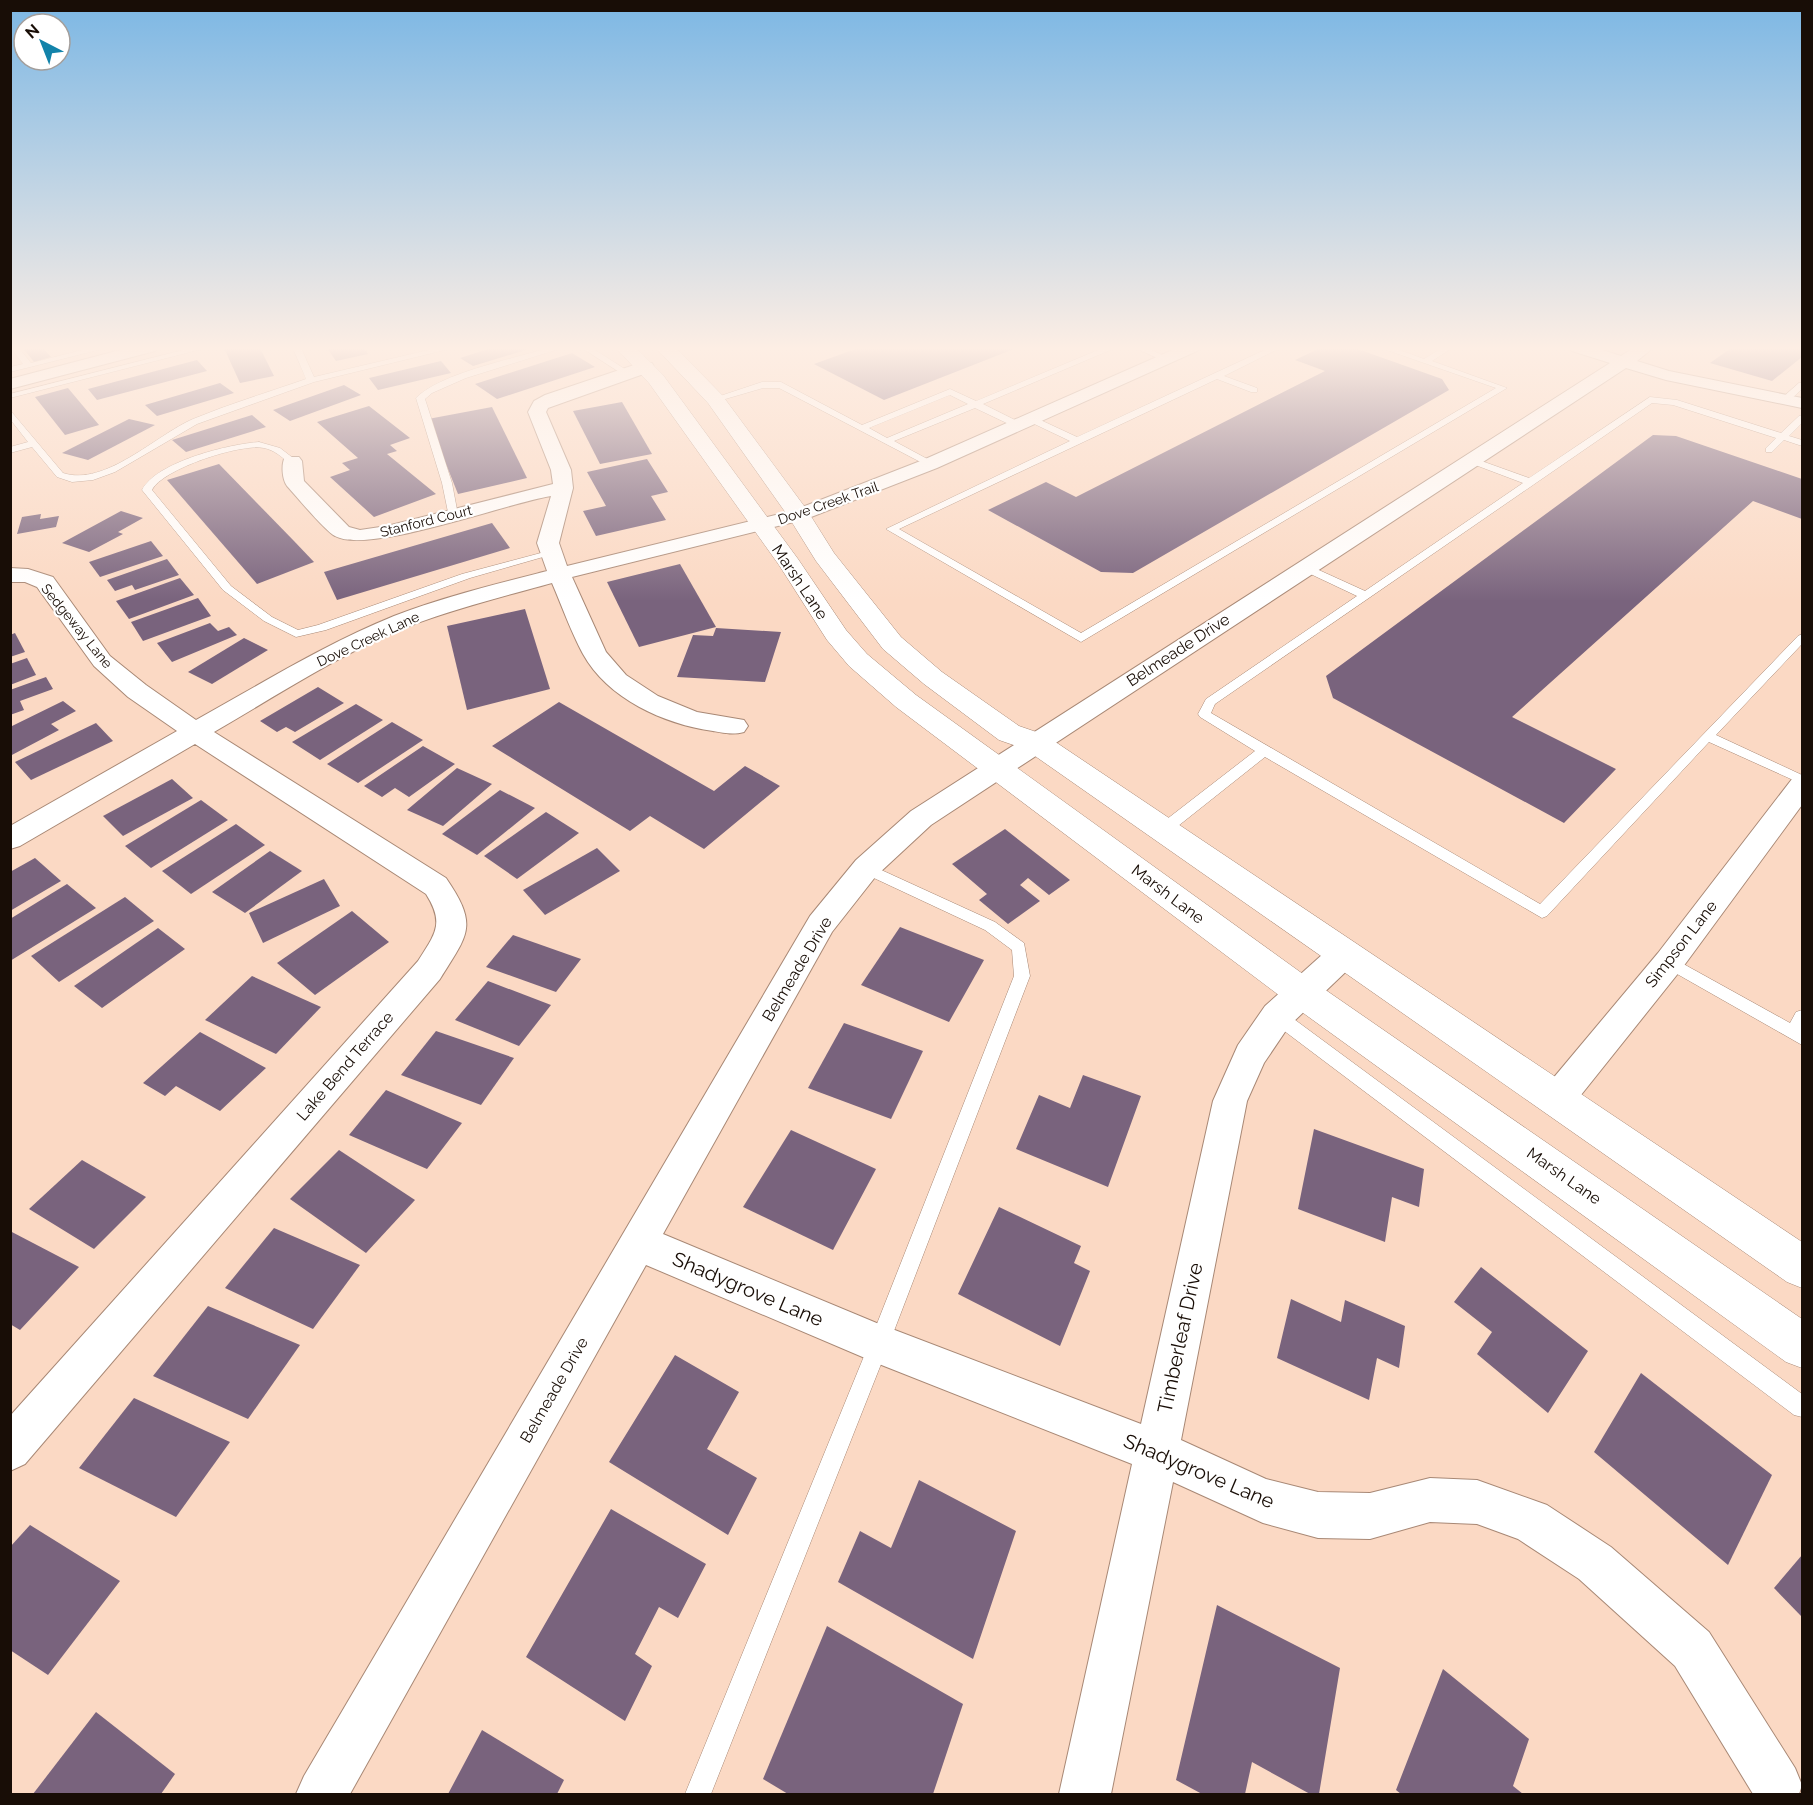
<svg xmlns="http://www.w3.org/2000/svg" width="1813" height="1805" viewBox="0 0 1813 1805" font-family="Raleway,sans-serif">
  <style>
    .building { fill: #79637d }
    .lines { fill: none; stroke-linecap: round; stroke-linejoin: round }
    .lane-casing { stroke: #a88875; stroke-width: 1 }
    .street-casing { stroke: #a88875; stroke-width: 2 }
    .secondary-casing { stroke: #a88875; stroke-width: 1 }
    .lane { fill: #fff; fill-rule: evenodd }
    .street { fill: #fff; fill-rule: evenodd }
    .secondary { fill: #fff; fill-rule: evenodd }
    .labels { text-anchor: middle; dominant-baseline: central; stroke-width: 4.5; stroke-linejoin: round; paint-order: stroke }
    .far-street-label { font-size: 14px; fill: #180d06; stroke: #fff }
    .street-label { font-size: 16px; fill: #180d06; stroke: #fff }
    .near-street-label { font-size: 20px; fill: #180d06; stroke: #fff }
  </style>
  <rect width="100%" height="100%" fill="#fbd9c4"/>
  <g class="building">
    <path d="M23 348H43L51 357 34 362Z"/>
    <path d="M224 348H260L274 376 240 383Z"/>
    <path d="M327 348H364L368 354 336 361Z"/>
    <path d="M491 348H529V349L473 366 460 358Z"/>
    <path d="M858 348H1014V349L884 400 814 364Z"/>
    <path d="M1320 348H1355L1442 379 1449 390 1133 573 1101 572 988 510 1046 482 1076 497 1325 371 1295 360Z"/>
    <path d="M1731 348H1802V357L1772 381 1710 363Z"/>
    <path d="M572 353 595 367 497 399 475 384Z"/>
    <path d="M197 360 207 371 97 400 88 389Z"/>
    <path d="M441 361 451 373 378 390 369 378Z"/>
    <path d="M220 383 234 393 157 416 145 405Z"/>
    <path d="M344 385 361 395 290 421 273 410Z"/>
    <path d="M68 388 99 425 65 435 35 397Z"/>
    <path d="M622 402 652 454 600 464 573 411Z"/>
    <path d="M369 406 410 438 390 445 397 451 387 454 436 494 374 517 330 477 350 470 342 463 358 458 317 422Z"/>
    <path d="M492 407 527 478 458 494 428 419Z"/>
    <path d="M252 415 266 427 186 452 172 440Z"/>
    <path d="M129 419 155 425 88 460 62 453Z"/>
    <path d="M1653 435 1676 436 1802 479V519L1753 501 1512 717 1616 769 1564 823 1333 698 1326 676Z"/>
    <path d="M647 459 668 492 651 496 666 520 596 536 583 511 606 506 587 472Z"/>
    <path d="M219 464 294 541 314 562 257 584 167 480Z"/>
    <path d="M121 511 143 518 118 532 123 534 89 552 62 543Z"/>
    <path d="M41 514 40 519 59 516 56 527 17 534 22 517Z"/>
    <path d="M492 523 510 548 337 600 324 572Z"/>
    <path d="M151 541 163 556 100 577 89 562Z"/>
    <path d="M167 559 179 575 135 590 132 585 115 591 107 580Z"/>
    <path d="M680 564 716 627 639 647 607 582Z"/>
    <path d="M180 578 194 595 129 619 116 601Z"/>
    <path d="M198 598 211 616 143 641 131 622Z"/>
    <path d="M525 609 550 689 467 710 447 626Z"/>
    <path d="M210 623 218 631 229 627 237 635 172 662 157 643Z"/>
    <path d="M716 628 781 632 765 682 677 677 693 635 713 636Z"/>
    <path d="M15 633 25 652 10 657V635Z"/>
    <path d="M244 638 268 650 212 684 188 672Z"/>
    <path d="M27 658 36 675 10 685V664Z"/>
    <path d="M46 677 53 689 20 701 24 710 10 715V690Z"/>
    <path d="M318 687 344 703 295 732 286 727 277 732 260 721Z"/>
    <path d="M63 701 76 711 51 724 59 730 10 756V727Z"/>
    <path d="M559 702 714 791 745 766 780 786 704 849 650 816 630 831 492 746Z"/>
    <path d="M356 704 383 720 320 760 292 742Z"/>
    <path d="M392 722 423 740 358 783 327 764Z"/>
    <path d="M96 723 113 741 31 780 15 762Z"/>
    <path d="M423 746 455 764 409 797 395 788 382 797 364 786Z"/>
    <path d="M457 768 492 784 443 826 407 810Z"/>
    <path d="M172 779 193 798 123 836 103 816Z"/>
    <path d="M500 790 535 808 477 855 442 834Z"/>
    <path d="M201 800 228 820 151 868 125 846Z"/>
    <path d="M546 812 579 833 517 879 484 856Z"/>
    <path d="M236 824 265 845 191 894 162 871Z"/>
    <path d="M1005 829 1070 880 1049 895 1028 878 1020 885 1040 901 1008 924 979 900 987 894 952 864Z"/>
    <path d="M597 848 620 871 545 915 523 890Z"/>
    <path d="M270 851 302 871 245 913 212 892Z"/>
    <path d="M35 858 61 881 10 911V872Z"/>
    <path d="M324 879 340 906 263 943 249 913Z"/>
    <path d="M67 884 96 908 10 961V919Z"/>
    <path d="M125 897 154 921 59 982 31 956Z"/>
    <path d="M352 911 389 942 315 995 277 963Z"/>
    <path d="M900 927 984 960 949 1022 861 985Z"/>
    <path d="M158 928 185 949 102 1008 74 986Z"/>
    <path d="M513 935 581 959 556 992 486 967Z"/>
    <path d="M252 976 321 1007 276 1054 205 1020Z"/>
    <path d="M488 981 551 1005 519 1046 455 1020Z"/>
    <path d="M844 1023 923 1051 891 1119 808 1088Z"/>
    <path d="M436 1031 514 1058 481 1105 401 1075Z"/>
    <path d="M200 1032 266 1068 220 1111 176 1086 165 1096 143 1083Z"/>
    <path d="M1083 1075 1141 1096 1108 1187 1016 1149 1039 1095 1070 1108Z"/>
    <path d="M386 1090 462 1123 427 1169 349 1135Z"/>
    <path d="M1314 1129 1424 1169 1419 1207 1392 1197 1385 1242 1298 1209Z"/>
    <path d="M791 1130 876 1169 833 1250 743 1207Z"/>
    <path d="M339 1150 415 1200 366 1253 290 1199Z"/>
    <path d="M82 1160 146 1197 94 1249 29 1209Z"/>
    <path d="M999 1207 1081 1246 1074 1263 1090 1271 1060 1346 958 1294Z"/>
    <path d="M274 1228 360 1265 313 1329 225 1288Z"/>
    <path d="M10 1231 79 1267 20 1330 10 1324Z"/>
    <path d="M1481 1267 1588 1351 1548 1413 1477 1354 1492 1332 1454 1302Z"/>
    <path d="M1291 1299 1341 1322 1345 1300 1405 1326 1399 1368 1377 1358 1369 1400 1277 1358Z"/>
    <path d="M208 1306 300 1345 248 1419 153 1376Z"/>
    <path d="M675 1355 739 1392 707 1449 757 1478 728 1535 609 1462Z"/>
    <path d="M1641 1373 1772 1475 1728 1565 1594 1452Z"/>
    <path d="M134 1398 230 1442 176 1517 79 1468Z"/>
    <path d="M919 1480 1016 1531 973 1659 838 1582 860 1531 891 1548Z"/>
    <path d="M611 1509 706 1564 678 1618 659 1607 635 1654 652 1666 625 1721 526 1657Z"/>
    <path d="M30 1525 120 1581 48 1675 10 1650V1547Z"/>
    <path d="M1802 1555V1617L1774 1588Z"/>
    <path d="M1217 1605 1340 1668 1319 1794H1310L1252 1762 1245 1794H1202L1176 1780Z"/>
    <path d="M827 1626 963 1704 933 1794H788L763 1779Z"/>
    <path d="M1443 1669 1529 1739 1513 1786 1523 1794H1401L1396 1790Z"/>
    <path d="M96 1712 175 1774 161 1794H33Z"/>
    <path d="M482 1730 564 1780 557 1794H448Z"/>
  </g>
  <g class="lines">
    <defs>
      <g id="lane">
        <path d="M11 348H19L31 363 90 348H106L10 372V367L23 364Z"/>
        <path d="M191 348H206L10 398V394Z"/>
        <path d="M293 348H301L314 377 437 348H453L314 382 197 424 115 472 93 480 72 482 57 477 32 447 10 453V447L28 442 10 419V410L63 473C105 487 156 435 193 419 229 404 269 392 306 379Z"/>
        <path d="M548 348H562L466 378 432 393 425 399 452 483 458 515 449 517 442 483 416 398C441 373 513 359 548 348Z"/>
        <path d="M582 348H592L631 373 624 375Z"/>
        <path d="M1103 348H1115L983 404 1021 423V427H1015L975 408 894 441 933 462V466L930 467 779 388H763L715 402 711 399 762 382H781L862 425 950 389 976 401ZM950 395 968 404 887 438 869 428Z"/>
        <path d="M1135 348H1147L1171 359 1164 361Z"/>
        <path d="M1269 348H1280L1224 376 1257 388V392H1251L1217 379 899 529 1081 633 1496 388 1381 348H1394L1424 359 1442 348H1452L1432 361 1507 388 1081 642 886 529 1070 441 1028 421V417H1034L1077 437Z"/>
        <path d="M1799 383H1802V389L1788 402H1782V398Z"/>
        <path d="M1650 397 1677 400 1781 433 1799 416 1802 415V423L1789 436 1802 440V446L1784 440 1772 452H1766V448L1776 438 1673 405 1652 403 1215 704 1211 713 1540 904 1798 636 1802 634V644L1716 735 1802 775V784L1709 742 1547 916 1542 918 1265 757 1168 834H1158L1156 830 1158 826 1255 751 1200 717 1198 714 1206 699 1357 596 1302 570V566H1310L1365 591 1523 483 1470 463V459H1476L1529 478Z"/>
        <path d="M259 442 280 448 297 461 289 463C282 457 274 450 264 448 241 443 162 469 152 490L231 586 272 617 298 630 318 625 462 574 552 550 557 553 470 578 326 630 296 637 264 621 223 590 142 490C156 462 229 444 259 442Z"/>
        <path d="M866 863 995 922 1024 943 1030 976 889 1344 711 1794H685L869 1344 1014 976 1012 950 985 930 861 872 859 868 861 864Z"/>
        <path d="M1669 956 1790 1023 1796 1012 1802 1010V1045L1663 966 1661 962 1663 958Z"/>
        <path d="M1277 1009 1283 1011 1802 1394V1417L1794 1415 1271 1021 1269 1016 1271 1011Z"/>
      </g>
      <g id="street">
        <path d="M128 348H157L155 351 10 389V379Z"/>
        <path d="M1177 348H1199L1197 351 937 468 806 519 572 577 606 652 626 675 658 696 697 712 744 720 748 726 744 732C733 735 724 733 713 731 664 724 608 699 583 654 571 632 562 606 552 583 505 596 457 608 412 625 342 652 278 695 214 732L446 878C479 926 468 934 440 979L25 1464 10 1471V1416L418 961C435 934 445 924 426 894L195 744 20 846 10 849V826L177 731 128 697 94 666 37 587 25 582H10V568L28 569 53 577 110 656 146 685 196 720C261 684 325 644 394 616 443 597 496 584 547 571L537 543 551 496C507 503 368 555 335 536 325 531 297 497 287 486 282 479 281 464 285 457H299L302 461 304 481 349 527 360 530 387 526 553 484 551 470 528 412 534 401 545 395 640 363H652L654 367 652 371 548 408 546 412 571 470 573 488 559 543 567 566 792 511 923 460Z"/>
        <path d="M1570 348H1596L1621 356 1633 348H1653L1637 361 1669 371 1802 398V408L1666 380 1626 368 931 825 876 876 832 932 663 1234 879 1324 1141 1424 1213 1101 1238 1045 1265 1006 1333 945 1344 942 1355 945 1360 954 1355 963 1289 1026 1264 1063 1247 1101 1181 1440 1266 1479 1318 1492 1370 1493 1430 1478 1477 1480 1547 1505 1611 1547 1709 1632 1795 1768 1802 1785 1799 1794H1753L1675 1666 1579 1579 1518 1539 1477 1524 1430 1522 1370 1539 1318 1538 1263 1523 1173 1482 1111 1794H1059L1132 1464 879 1364 646 1265 350 1794H296L304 1776 810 916 856 860 911 811 1610 363 1572 351Z"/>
        <path d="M1802 777V805L1680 971 1569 1110 1557 1115 1545 1110 1540 1099 1545 1088 1658 953 1792 779Z"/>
      </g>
      <g id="secondary">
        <path d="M616 348H636L663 375 798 559 846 630 867 654 916 695 1314 982 1802 1319V1368L1786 1362 1288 1002 896 707 849 666 827 640 779 565 649 383Z"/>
        <path d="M656 348H676L722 395 807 510 834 553 901 637 942 672 1019 726 1045 735 1802 1242V1288L1787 1282 1025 749 999 740 924 684 883 649 816 561 788 516 708 403Z"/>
      </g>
    </defs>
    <use href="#lane" class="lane-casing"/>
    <use href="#street" class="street-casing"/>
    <use href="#secondary" class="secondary-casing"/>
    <use href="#lane" class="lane"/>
    <use href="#street" class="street"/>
    <use href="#secondary" class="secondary"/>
  </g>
  <linearGradient id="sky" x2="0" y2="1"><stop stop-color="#7cb7e4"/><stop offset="0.58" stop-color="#fdeee4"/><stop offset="1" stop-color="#fdeee4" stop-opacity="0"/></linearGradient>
  <rect width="1813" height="601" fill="url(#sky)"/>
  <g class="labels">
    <g class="far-street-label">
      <text transform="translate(828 503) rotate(-19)">Dove Creek Trail</text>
      <text transform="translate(426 521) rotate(-14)">Stanford Court</text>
      <text transform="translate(77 626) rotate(51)">Sedgeway Lane</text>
      <text transform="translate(368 639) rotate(-25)">Dove Creek Lane</text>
    </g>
    <g class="street-label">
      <text transform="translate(800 582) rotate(56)">Marsh Lane</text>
      <text transform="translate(1178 650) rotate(-33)">Belmeade Drive</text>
      <text transform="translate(1168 894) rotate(37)">Marsh Lane</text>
      <text transform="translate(1681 944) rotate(-52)">Simpson Lane</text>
      <text transform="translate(797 969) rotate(-59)">Belmeade Drive</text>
      <text transform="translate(345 1066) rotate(-49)">Lake Bend Terrace</text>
      <text transform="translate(1564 1176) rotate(35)">Marsh Lane</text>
      <text transform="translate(554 1390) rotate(-60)">Belmeade Drive</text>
    </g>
    <g class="near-street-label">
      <text transform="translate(748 1289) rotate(23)">Shadygrove Lane</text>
      <text transform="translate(1180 1338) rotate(-78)">Timberleaf Drive</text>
      <text transform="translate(1199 1471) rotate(23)">Shadygrove Lane</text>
    </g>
  </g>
  <rect width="1813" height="1805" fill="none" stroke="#180d06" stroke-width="24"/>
  <g transform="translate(42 42) rotate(318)"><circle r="28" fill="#ffffff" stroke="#a39e9b" stroke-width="1.5"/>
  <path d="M0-4.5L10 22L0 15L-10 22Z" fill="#1283aa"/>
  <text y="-9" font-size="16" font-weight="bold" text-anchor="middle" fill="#180d06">N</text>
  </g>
</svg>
